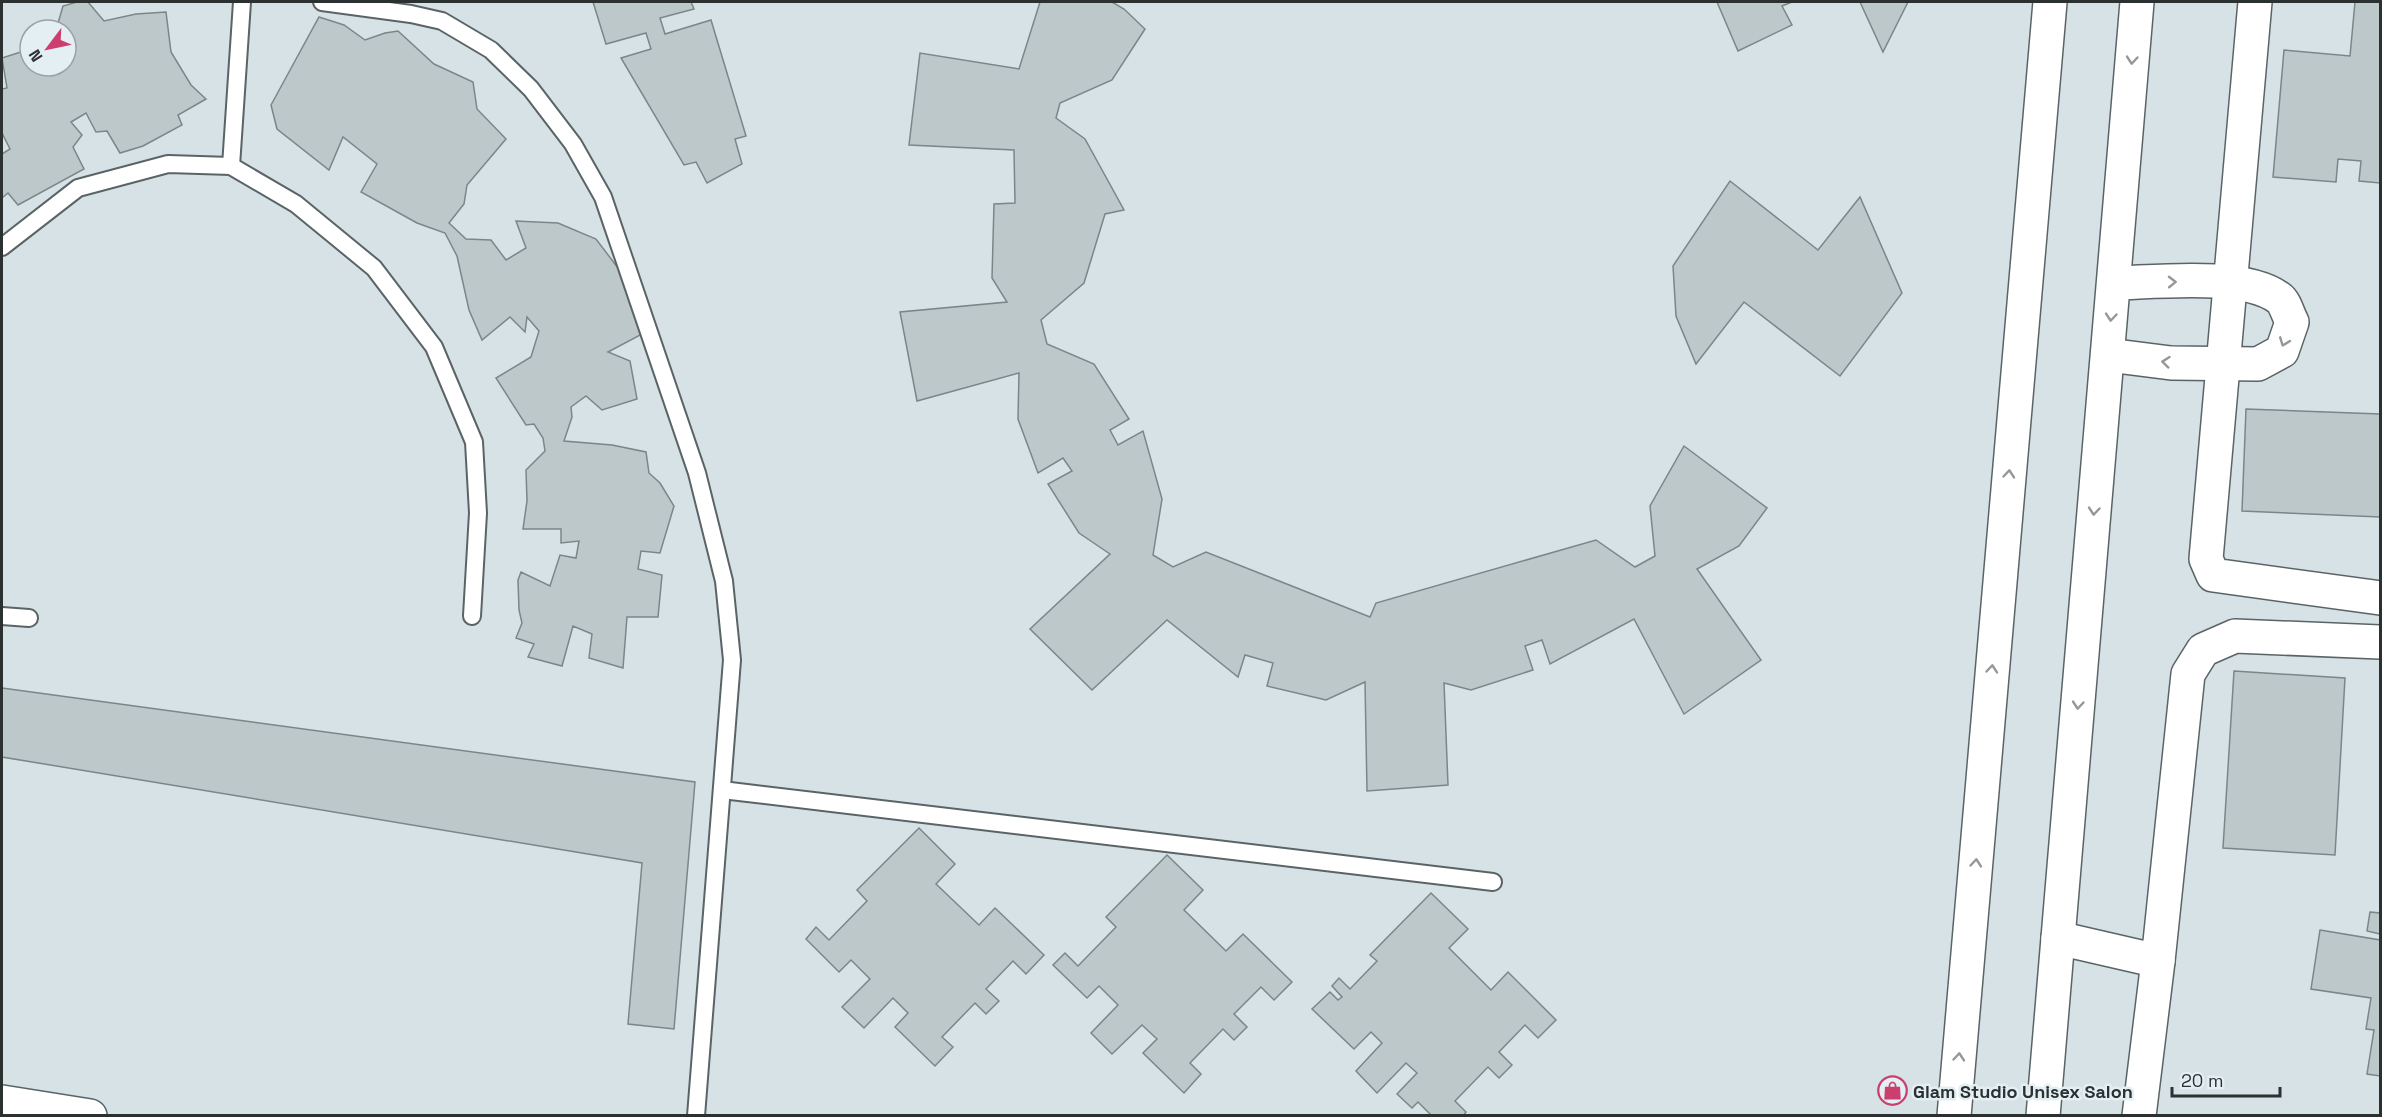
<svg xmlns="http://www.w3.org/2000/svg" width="2382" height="1117" viewBox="0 0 2382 1117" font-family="'Space Grotesk',sans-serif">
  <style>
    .building { fill: #bdc8cb; stroke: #7b8688; stroke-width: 1.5 }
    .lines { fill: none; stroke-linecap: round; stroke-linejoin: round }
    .lane-casing { stroke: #5a6467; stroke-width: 20 }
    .street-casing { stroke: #5a6467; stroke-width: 36 }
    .secondary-casing { stroke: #5a6467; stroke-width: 36 }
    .lane { stroke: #fff; stroke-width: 16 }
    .street { stroke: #fff; stroke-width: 33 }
    .secondary { stroke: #fff; stroke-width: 33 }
    .oneway { stroke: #959898 }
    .labels { text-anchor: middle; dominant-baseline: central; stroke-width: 5; stroke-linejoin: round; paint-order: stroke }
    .poi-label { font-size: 18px; font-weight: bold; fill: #2b3031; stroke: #e3eff2; text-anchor: start }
  </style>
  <rect width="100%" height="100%" fill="#d6e2e5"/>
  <g class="building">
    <path d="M77 2H88L104 21 136 14 166 12 171 52 191 85 206 99 178 115 182 125 143 146 120 153 107 131 96 132 86 113 71 122 82 135 73 147 84 169 18 205 8 193 2 198V154L10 149 2 133V89L7 88 2 58 30 49V66H66V30H56L63 6Z"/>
    <path d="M593 2H691L694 9 660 18 665 34 711 20 746 136 735 139 742 164 707 183 696 162 684 165 621 58 651 49 646 33 606 44Z"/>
    <path d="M1040 2H1112L1124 9 1145 29 1112 80 1060 103 1056 118 1085 139 1124 210 1105 214 1084 283 1041 320 1047 344 1094 364 1129 419 1110 430 1118 445 1143 431 1162 499 1153 555 1173 567 1206 552 1370 617 1376 603 1596 540 1635 567 1655 556 1650 506 1684 446 1767 508 1739 546 1697 569 1761 660 1684 714 1634 619 1550 664 1542 640 1525 646 1533 670 1471 690 1444 683 1448 785 1367 791 1365 682 1326 700 1267 686 1273 663 1245 655 1238 677 1167 620 1092 690 1030 629 1110 554 1079 533 1048 484 1072 471 1063 458 1038 473 1018 419 1019 373 917 401 900 312 1007 302 992 278 994 204 1015 203 1014 150 909 145 920 53 1019 69Z"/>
    <path d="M1717 2H1792L1782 6 1792 25 1738 51Z"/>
    <path d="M1860 2H1908L1883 52Z"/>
    <path d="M2355 2H2380V183L2359 181 2361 161 2338 159 2336 182 2273 177 2284 50 2350 56Z"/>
    <path d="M319 17 344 25 365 40 385 33 398 31 434 64 473 82 477 109 506 139 467 185 464 204 449 223 466 239 491 240 506 260 526 248 516 221 558 223 596 239 621 272 646 332 608 352 630 361 637 399 602 410 586 396 571 407 572 417 564 441 612 445 646 452 649 473 660 483 674 506 660 553 641 551 638 569 662 575 658 617H627L623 668 589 658 592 634 573 626 562 666 528 657 534 644 516 638 522 623 519 610 518 580 521 572 550 586 560 555 576 558 579 541 561 543V529H523L527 501 526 470 545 451 543 438 534 424 526 425 496 378 531 357 539 331 527 317 525 332 510 317 482 340 469 310 457 256 445 233 417 223 361 192 377 164 343 137 329 170 277 129 271 105Z"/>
    <path d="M1730 181 1818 250 1860 197 1902 293 1840 376 1744 302 1696 364 1676 316 1673 266Z"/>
    <path d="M2246 409 2380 414V517L2242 511Z"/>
    <path d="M2234 671 2345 678 2335 855 2223 848Z"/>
    <path d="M2 688 695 782 674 1029 628 1024 642 863 2 757Z"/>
    <path d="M919 828 955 864 936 884 979 925 995 908 1044 955 1026 974 1013 961 986 989 999 1001 986 1014 975 1003 942 1037 953 1047 935 1066 895 1027 908 1013 893 998 864 1028 842 1007 870 979 851 960 839 972 806 939 816 927 829 940 867 901 857 890Z"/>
    <path d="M1167 855 1203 890 1184 910 1226 951 1243 934 1292 982 1274 1000 1261 987 1234 1014 1247 1027 1234 1040 1223 1029 1190 1063 1201 1074 1184 1093 1143 1053 1157 1039 1142 1025 1112 1054 1091 1033 1118 1005 1099 986 1087 998 1053 965 1065 953 1078 966 1116 927 1106 917Z"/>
    <path d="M1431 893 1468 929 1449 948 1491 990 1508 972 1556 1020 1538 1038 1525 1025 1499 1052 1512 1065 1499 1078 1488 1067 1455 1101 1466 1112 1463 1116H1432L1418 1102 1412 1108 1397 1094 1417 1073 1406 1063 1377 1093 1356 1071 1382 1043 1371 1032 1354 1049 1312 1009 1330 992 1338 1000 1342 997 1332 986 1339 978 1350 989 1377 961 1370 955Z"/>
    <path d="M2370 912 2380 913V934L2367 931Z"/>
    <path d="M2320 930 2380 940V1076L2367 1074 2374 1030 2366 1029 2371 998 2311 989Z"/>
  </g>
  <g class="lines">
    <defs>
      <g id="lane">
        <path d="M322 2 411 14 442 21 491 50 531 89 573 144 603 197 697 473 724 581 732 660 696 1116"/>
        <path d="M231 166 242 2"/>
        <path d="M2 247 78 188 168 164 231 166 296 204 374 268 434 347 474 442 478 513 472 616"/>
        <path d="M2 616 29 618"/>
        <path d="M722 790 1493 882"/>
      </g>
      <g id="street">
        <path d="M2255 2 2206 559 2213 575 2380 598"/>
        <path d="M2108 355 2171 363 2258 364 2282 351 2292 322C2288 315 2285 302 2279 298 2244 272 2157 282 2114 283"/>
        <path d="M2058 938 2158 961 2188 674 2203 650 2235 636 2380 642"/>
        <path d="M2 1102 90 1116"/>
        <path d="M2139 1116 2158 961"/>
      </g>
      <g id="secondary">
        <path d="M1954 1116 2050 2"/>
        <path d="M2043 1116 2137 2"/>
      </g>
    </defs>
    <use href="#lane" class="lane-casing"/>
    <use href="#street" class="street-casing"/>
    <use href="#secondary" class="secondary-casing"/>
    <use href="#lane" class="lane"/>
    <use href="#street" class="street"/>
    <use href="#secondary" class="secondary"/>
  </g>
  <defs><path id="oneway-chevron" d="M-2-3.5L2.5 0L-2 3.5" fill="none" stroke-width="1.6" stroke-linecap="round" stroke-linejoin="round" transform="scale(1.5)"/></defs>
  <g class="oneway">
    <use href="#oneway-chevron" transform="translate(2132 60) rotate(95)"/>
    <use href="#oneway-chevron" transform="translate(2172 282) rotate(-1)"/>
    <use href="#oneway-chevron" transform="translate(2111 317) rotate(95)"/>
    <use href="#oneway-chevron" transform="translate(2284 342) rotate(111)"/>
    <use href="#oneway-chevron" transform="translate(2166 362) rotate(-174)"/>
    <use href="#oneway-chevron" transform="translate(2009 474) rotate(-85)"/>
    <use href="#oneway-chevron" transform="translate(2094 511) rotate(95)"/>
    <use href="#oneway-chevron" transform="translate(1992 669) rotate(-85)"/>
    <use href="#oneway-chevron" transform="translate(2078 705) rotate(95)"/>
    <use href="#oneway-chevron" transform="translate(1976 863) rotate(-85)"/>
    <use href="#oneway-chevron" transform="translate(1959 1057) rotate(-85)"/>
  </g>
  <defs>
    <symbol id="shop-ring" viewBox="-11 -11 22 22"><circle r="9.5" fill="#e3eff2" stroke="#cb3e6d" stroke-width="1.5"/><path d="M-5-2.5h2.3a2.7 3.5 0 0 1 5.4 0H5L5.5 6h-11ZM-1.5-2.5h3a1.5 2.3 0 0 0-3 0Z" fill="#cb3e6d"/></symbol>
  </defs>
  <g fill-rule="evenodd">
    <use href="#shop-ring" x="1876" y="1074" width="33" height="33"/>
  </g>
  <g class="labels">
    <g class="poi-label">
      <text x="1913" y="1091">Glam Studio Unisex Salon</text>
    </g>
  </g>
  <rect width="2382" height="1117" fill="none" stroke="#2b3031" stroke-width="6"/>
  <g transform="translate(48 48) rotate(238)"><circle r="28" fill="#e3eff2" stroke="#99a3a5" stroke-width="1.5"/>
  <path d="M0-4.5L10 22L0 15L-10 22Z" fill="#cb3e6d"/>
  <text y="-9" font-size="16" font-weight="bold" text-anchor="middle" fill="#2b3031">N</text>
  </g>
  <path d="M2172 1087v9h108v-9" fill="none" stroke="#2b3031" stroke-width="3"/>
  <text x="2181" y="1087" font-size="18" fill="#2b3031" stroke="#e3eff2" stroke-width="4.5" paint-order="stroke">20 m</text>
</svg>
